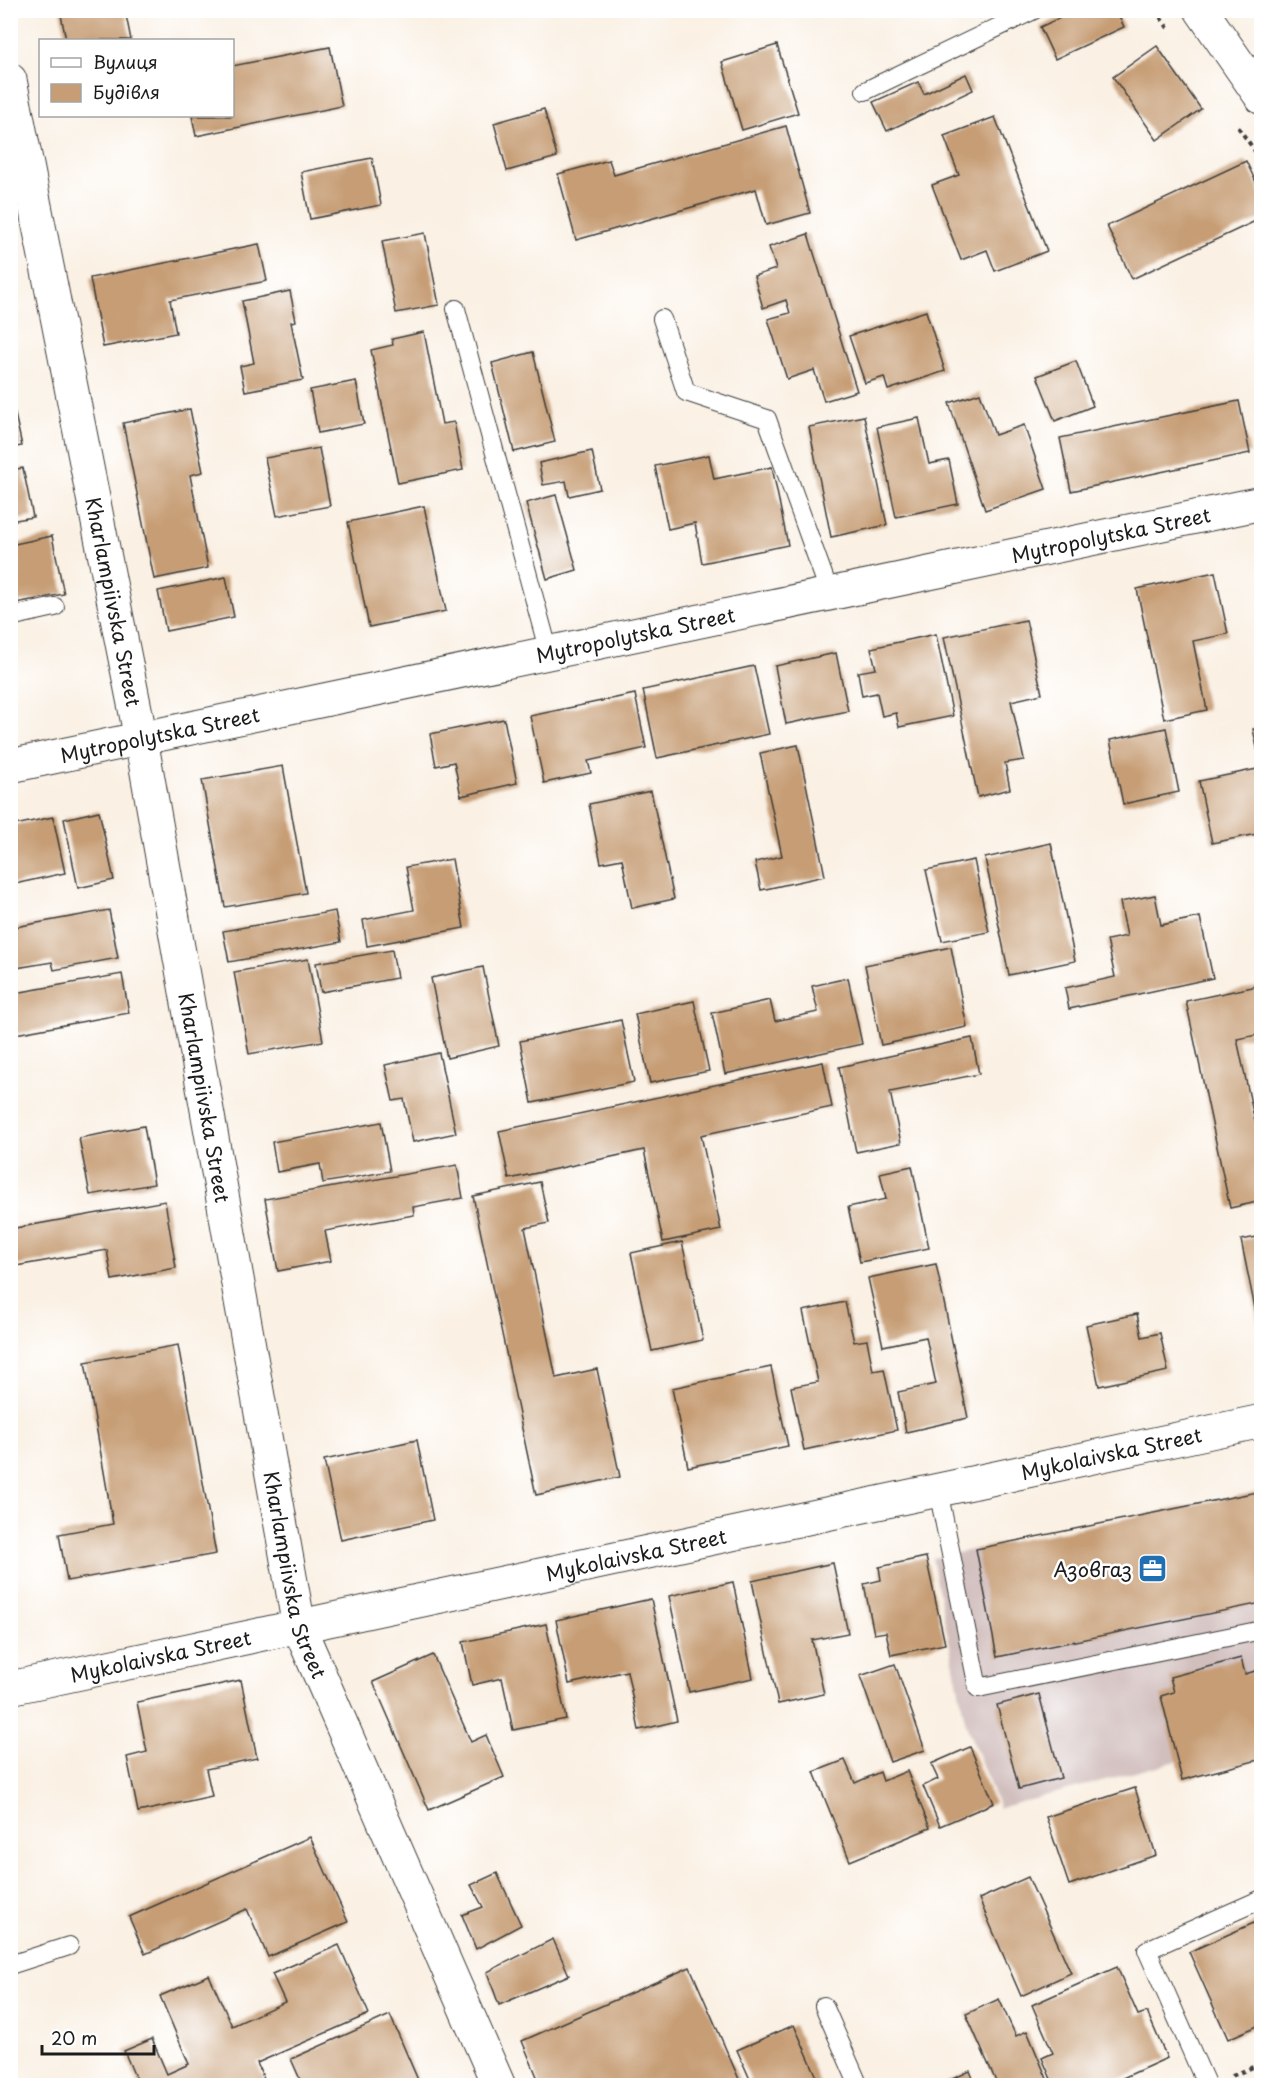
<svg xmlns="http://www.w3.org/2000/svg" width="1272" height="2096" viewBox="0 0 1272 2096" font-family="'Playpen Sans',sans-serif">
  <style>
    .industrial { fill: #d1bfbe }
    .building { fill: #c69d74 }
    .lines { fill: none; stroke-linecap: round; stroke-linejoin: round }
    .service-casing { stroke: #3d3c3a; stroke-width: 20 }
    .minor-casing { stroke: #3d3c3a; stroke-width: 35 }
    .tertiary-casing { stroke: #3d3c3a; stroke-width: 35 }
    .secondary-casing { stroke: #3d3c3a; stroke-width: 35 }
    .path { stroke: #3d3c3a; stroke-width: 4; stroke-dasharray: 4.5 4.5; stroke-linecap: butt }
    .service { stroke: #fff; stroke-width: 18 }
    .minor { stroke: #fff; stroke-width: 33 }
    .tertiary { stroke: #fff; stroke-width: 33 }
    .secondary { stroke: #fff; stroke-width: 33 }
    .labels { text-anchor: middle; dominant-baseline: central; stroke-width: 5; stroke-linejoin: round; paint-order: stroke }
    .street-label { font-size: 20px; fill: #1c1c1c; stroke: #fff }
    .poi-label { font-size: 20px; fill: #1c1c1c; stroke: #fff; text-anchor: end }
  </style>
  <rect width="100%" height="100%" fill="#fff"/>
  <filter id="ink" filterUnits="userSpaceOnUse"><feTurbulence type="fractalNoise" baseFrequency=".0167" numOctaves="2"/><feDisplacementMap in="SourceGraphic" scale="12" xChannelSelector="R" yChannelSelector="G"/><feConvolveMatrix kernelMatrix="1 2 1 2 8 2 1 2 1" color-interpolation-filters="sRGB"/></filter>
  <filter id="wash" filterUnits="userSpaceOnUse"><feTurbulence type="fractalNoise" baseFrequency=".008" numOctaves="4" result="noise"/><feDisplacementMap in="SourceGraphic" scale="24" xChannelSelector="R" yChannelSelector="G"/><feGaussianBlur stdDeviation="1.35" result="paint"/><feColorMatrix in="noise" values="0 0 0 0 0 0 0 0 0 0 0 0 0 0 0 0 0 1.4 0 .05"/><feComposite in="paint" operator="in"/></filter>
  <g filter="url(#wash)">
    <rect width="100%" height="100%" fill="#faf0e3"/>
    <path class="industrial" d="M1261 1491V1759L1177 1761 999 1808 966 1725 932 1558Z"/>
    <g id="blocks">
      <g class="building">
        <path d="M60 10H125L131 40H66Z"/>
        <path d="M1076 10H1116L1124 27 1055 59 1040 27Z"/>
        <path d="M777 45 798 113 742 130 722 62Z"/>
        <path d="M1157 46 1201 109 1157 140 1113 77Z"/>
        <path d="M330 47 342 106 196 136 192 116H232V66Z"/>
        <path d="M966 74 973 90 887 131 873 102 918 82 924 94Z"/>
        <path d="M544 109 557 157 507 171 494 123Z"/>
        <path d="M995 117 1047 251 995 271 987 250 961 260 932 185 959 175 944 136Z"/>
        <path d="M786 126 810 213 766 225 756 189 576 240 558 174 609 160 614 175Z"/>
        <path d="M372 158 381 205 310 219 301 172Z"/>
        <path d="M1246 161 1262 195V218L1132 279 1107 226Z"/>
        <path d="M425 233 439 305 396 313 382 241Z"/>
        <path d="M808 234 857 391 824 401 814 370 787 379 768 319 790 313 786 300 763 308 754 276 776 269 769 247Z"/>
        <path d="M259 244 267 281 170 300 176 333 103 347 90 278Z"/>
        <path d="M290 291 296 321 291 322 303 380 245 391 240 366 254 363 242 301Z"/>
        <path d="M926 311 945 371 888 390 884 377 865 383 849 336Z"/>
        <path d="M424 332 442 424 454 422 463 470 398 483 371 350 393 345 392 339Z"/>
        <path d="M533 352 555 442 514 452 492 363Z"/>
        <path d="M1076 361 1093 406 1055 421 1037 376Z"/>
        <path d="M356 381 364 424 318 433 310 390Z"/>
        <path d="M10 391 22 446 10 448Z"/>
        <path d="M980 393 995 435 1024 425 1046 489 985 510 949 403Z"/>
        <path d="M1239 401 1250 453 1071 491 1060 438Z"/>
        <path d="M190 409 203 472 190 475 208 568 154 579 123 423Z"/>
        <path d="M864 416 887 525 831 537 809 427Z"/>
        <path d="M919 418 929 464 949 460 958 504 896 517 877 427Z"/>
        <path d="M319 448 330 506 277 516 265 458Z"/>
        <path d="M592 451 600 489 569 496 566 481 543 485 539 463Z"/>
        <path d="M709 455 714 479 772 467 788 545 702 563 695 523 668 529 655 466Z"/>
        <path d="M23 468 33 517 10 521V470Z"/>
        <path d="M556 495 577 570 547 579 526 503Z"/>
        <path d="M424 506 446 611 369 627 348 522Z"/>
        <path d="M52 536 64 594 10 604V545Z"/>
        <path d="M1215 572 1228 634 1193 641 1207 710 1164 719 1137 589Z"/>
        <path d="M226 577 234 617 166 631 158 591Z"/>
        <path d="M1026 620 1042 694 1011 701 1024 760 1005 763 1010 789 978 797 944 637Z"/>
        <path d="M936 634 953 716 899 727 896 713 882 716 877 693 862 696 858 672 876 669 871 648Z"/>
        <path d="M836 653 848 711 786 724 775 666Z"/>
        <path d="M754 666 769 734 657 758 643 690Z"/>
        <path d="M635 694 646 748 588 761 591 773 544 783 530 716Z"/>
        <path d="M504 719 517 783 461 796 454 762 436 766 430 734Z"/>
        <path d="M1262 727V765L1261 766 1253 729Z"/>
        <path d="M1166 728 1179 792 1123 804 1110 740Z"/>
        <path d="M798 745 825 876 761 890 755 862 782 856 760 753Z"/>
        <path d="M283 766 306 893 225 907 202 780Z"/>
        <path d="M1262 768V833L1212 843 1199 781Z"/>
        <path d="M651 791 674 899 632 908 622 859 601 863 589 804Z"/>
        <path d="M99 811 114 880 78 888 64 819Z"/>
        <path d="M53 817 65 873 10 885V826Z"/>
        <path d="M1051 843 1075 961 1009 975 985 858Z"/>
        <path d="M452 859 464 928 367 946 363 920 414 910 406 867Z"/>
        <path d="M974 860 989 932 942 941 926 870Z"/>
        <path d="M1155 895 1161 925 1200 917 1213 978 1069 1009 1065 988 1115 977 1107 940 1127 936 1120 902Z"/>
        <path d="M109 910 118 958 54 970 52 962 10 969V928Z"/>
        <path d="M335 911 341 942 229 962 223 931Z"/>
        <path d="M951 947 967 1027 881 1045 865 965Z"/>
        <path d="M392 950 397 978 321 992 316 963Z"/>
        <path d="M308 959 323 1041 249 1054 234 972Z"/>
        <path d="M483 967 499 1046 447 1058 431 978Z"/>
        <path d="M122 974 129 1013 10 1035V994Z"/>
        <path d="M848 978 862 1044 725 1074 712 1013 770 1000 775 1021 818 1012 812 986Z"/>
        <path d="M1262 985V1034L1237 1039 1262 1154V1201L1230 1208 1186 1001Z"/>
        <path d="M694 1001 709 1071 650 1083 635 1014Z"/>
        <path d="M621 1020 634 1082 532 1103 520 1041Z"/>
        <path d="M972 1038 979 1074 890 1092 901 1143 856 1152 839 1067Z"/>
        <path d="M439 1053 456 1133 413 1142 404 1099 393 1101 385 1065Z"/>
        <path d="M823 1062 832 1107 701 1135 721 1230 663 1242 644 1150 509 1179 499 1131Z"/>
        <path d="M381 1122 390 1171 323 1183 320 1164 277 1172 272 1142Z"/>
        <path d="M144 1126 154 1184 90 1195 79 1138Z"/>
        <path d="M457 1165 463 1198 413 1207 414 1215 325 1231 331 1261 278 1271 265 1199Z"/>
        <path d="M912 1166 929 1248 860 1262 848 1207 886 1199 880 1173Z"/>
        <path d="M540 1182 549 1223 525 1228 556 1378 597 1369 620 1477 536 1495 473 1196Z"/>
        <path d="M165 1201 176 1268 112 1280 107 1250 10 1267V1229Z"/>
        <path d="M1262 1236V1332L1260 1333 1241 1240Z"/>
        <path d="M682 1242 703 1340 652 1351 631 1253Z"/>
        <path d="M936 1264 968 1418 906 1432 898 1392 936 1384 926 1337 883 1346 868 1278Z"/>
        <path d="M845 1302 854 1342 867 1340 873 1371 884 1369 897 1430 804 1450 791 1387 818 1382 803 1311Z"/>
        <path d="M1137 1314 1142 1337 1160 1333 1168 1371 1099 1386 1086 1325Z"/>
        <path d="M178 1345 216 1554 67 1581 59 1534 113 1524 85 1362Z"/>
        <path d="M771 1367 788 1446 688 1467 672 1388Z"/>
        <path d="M417 1440 433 1520 341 1540 324 1460Z"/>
        <path d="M1262 1491V1603L997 1657 976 1549Z"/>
        <path d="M926 1557 945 1644 891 1655 886 1632 874 1634 864 1584 881 1580 879 1567Z"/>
        <path d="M833 1563 848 1633 812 1640 824 1694 778 1704 752 1581Z"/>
        <path d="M733 1582 753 1678 689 1692 669 1596Z"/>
        <path d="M651 1599 677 1721 639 1730 627 1671 569 1684 556 1620Z"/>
        <path d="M546 1624 566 1719 513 1730 502 1678 472 1685 463 1642Z"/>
        <path d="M433 1655 471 1742 486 1735 504 1777 429 1810 373 1682Z"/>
        <path d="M1241 1658 1245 1674 1262 1669V1759L1182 1780 1161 1696 1174 1692 1170 1677Z"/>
        <path d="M895 1664 925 1750 890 1762 860 1676Z"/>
        <path d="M241 1680 257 1758 206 1769 212 1796 138 1812 127 1757 147 1752 137 1702Z"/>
        <path d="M1039 1694 1061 1778 1019 1789 997 1705Z"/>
        <path d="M970 1747 994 1803 940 1826 923 1786 938 1779 931 1764Z"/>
        <path d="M845 1760 855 1783 880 1772 883 1781 907 1771 930 1828 850 1861 814 1772Z"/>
        <path d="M1135 1788 1156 1855 1069 1885 1046 1817Z"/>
        <path d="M310 1837 348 1922 268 1957 247 1909 145 1954 129 1917Z"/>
        <path d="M497 1873 521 1925 476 1949 462 1915 483 1907 471 1885Z"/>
        <path d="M1028 1877 1071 1973 1021 1996 979 1899Z"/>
        <path d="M1256 1922 1262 1933V2024L1228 2039 1189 1952Z"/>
        <path d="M553 1939 569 1975 499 2005 487 1972Z"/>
        <path d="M339 1945 369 2014 257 2063 267 2086H134L138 2084 124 2051 152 2039 167 2074 189 2064 160 1996 209 1975 232 2026 285 2002 272 1974Z"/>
        <path d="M690 1967 742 2086H541L522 2041Z"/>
        <path d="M1117 1967 1138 2015 1147 2012 1167 2058 1105 2086H1054L1042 2058 1053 2053 1032 2005Z"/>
        <path d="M999 1999 1016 2036 1027 2031 1050 2086H998L966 2014Z"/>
        <path d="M390 2015 418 2080 405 2086H303L291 2059Z"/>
        <path d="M794 2025 821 2086H753L737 2050Z"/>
        <path d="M11 2066 17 2086H10Z"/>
        <path d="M970 2071 976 2086H937Z"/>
      </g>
    </g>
  </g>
  <g filter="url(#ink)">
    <use href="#blocks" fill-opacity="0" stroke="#3d3c3a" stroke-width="1.5"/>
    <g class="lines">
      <defs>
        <g id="service">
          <path d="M865 91 1034 10"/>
          <path d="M456 309 549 653"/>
          <path d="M662 319 686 392 767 419 830 594"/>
          <path d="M10 617 55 607"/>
          <path d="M938 1490 978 1688 1262 1630"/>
          <path d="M10 1965 69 1946"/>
          <path d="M824 2006 859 2086"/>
          <path d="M1207 2086 1147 1950 1262 1899"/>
        </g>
        <g id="minor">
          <path id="s1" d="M10 80 141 739 299 1627 499 2086"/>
          <path id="s2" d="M10 1688 1262 1421"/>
        </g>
        <g id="tertiary">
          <path id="s3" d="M10 766 1262 503"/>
        </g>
        <path id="secondary" d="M1201 10 1262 98"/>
      </defs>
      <use href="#service" class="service-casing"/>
      <use href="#minor" class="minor-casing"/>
      <use href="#tertiary" class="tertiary-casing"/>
      <use href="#secondary" class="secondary-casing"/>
      <g class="path">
        <path d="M1155 10 1168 28"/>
        <path d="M1254 10 1262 21"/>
        <path d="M1238 127 1262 161"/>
        <path d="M1232 2076 1262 2063"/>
      </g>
      <use href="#service" class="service"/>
      <use href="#minor" class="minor"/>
      <use href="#tertiary" class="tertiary"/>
      <use href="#secondary" class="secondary"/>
    </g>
  </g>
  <defs>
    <symbol id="office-square" viewBox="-11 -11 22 22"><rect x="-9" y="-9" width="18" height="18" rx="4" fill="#1f6fb2" stroke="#fff"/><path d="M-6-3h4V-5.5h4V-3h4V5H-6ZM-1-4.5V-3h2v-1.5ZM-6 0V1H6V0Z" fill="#fff"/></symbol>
  </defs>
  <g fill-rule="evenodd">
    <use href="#office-square" x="1136" y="1552" width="33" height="33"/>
  </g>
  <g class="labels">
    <g class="street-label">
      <text stroke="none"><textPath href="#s3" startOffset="1125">Mytropolytska Street</textPath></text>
      <text stroke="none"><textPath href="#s1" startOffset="532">Kharlampiivska Street</textPath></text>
      <text stroke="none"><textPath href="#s3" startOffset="639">Mytropolytska Street</textPath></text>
      <text stroke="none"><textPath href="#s3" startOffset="153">Mytropolytska Street</textPath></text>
      <text stroke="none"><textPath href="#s1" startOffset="1036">Kharlampiivska Street</textPath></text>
      <text stroke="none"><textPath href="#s2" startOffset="1126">Mykolaivska Street</textPath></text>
      <text stroke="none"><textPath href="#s2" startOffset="640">Mykolaivska Street</textPath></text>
      <text stroke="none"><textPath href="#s1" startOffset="1522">Kharlampiivska Street</textPath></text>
      <text stroke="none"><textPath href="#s2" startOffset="154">Mykolaivska Street</textPath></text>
    </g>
    <g class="poi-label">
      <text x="1132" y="1569">Азовгаз</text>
    </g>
  </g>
  <rect width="1272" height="2096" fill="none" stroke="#fff" stroke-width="36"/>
  <rect x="39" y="39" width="195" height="78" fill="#ffffff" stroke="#a4a4a4" stroke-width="1.5"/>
  <rect x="51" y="58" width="30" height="9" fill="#ffffff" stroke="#a4a4a4" stroke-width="1.5"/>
  <text x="93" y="69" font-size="18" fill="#1c1c1c">Вулиця</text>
  <rect x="51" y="84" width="30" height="18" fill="#c69d74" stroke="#a4a4a4" stroke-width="1.5"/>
  <text x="93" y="99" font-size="18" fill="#1c1c1c">Будівля</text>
  <path d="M42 2045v9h112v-9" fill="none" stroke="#1c1c1c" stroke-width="3"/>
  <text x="51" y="2045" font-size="18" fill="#1c1c1c" stroke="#ffffff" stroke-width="4.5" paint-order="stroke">20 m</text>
</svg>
